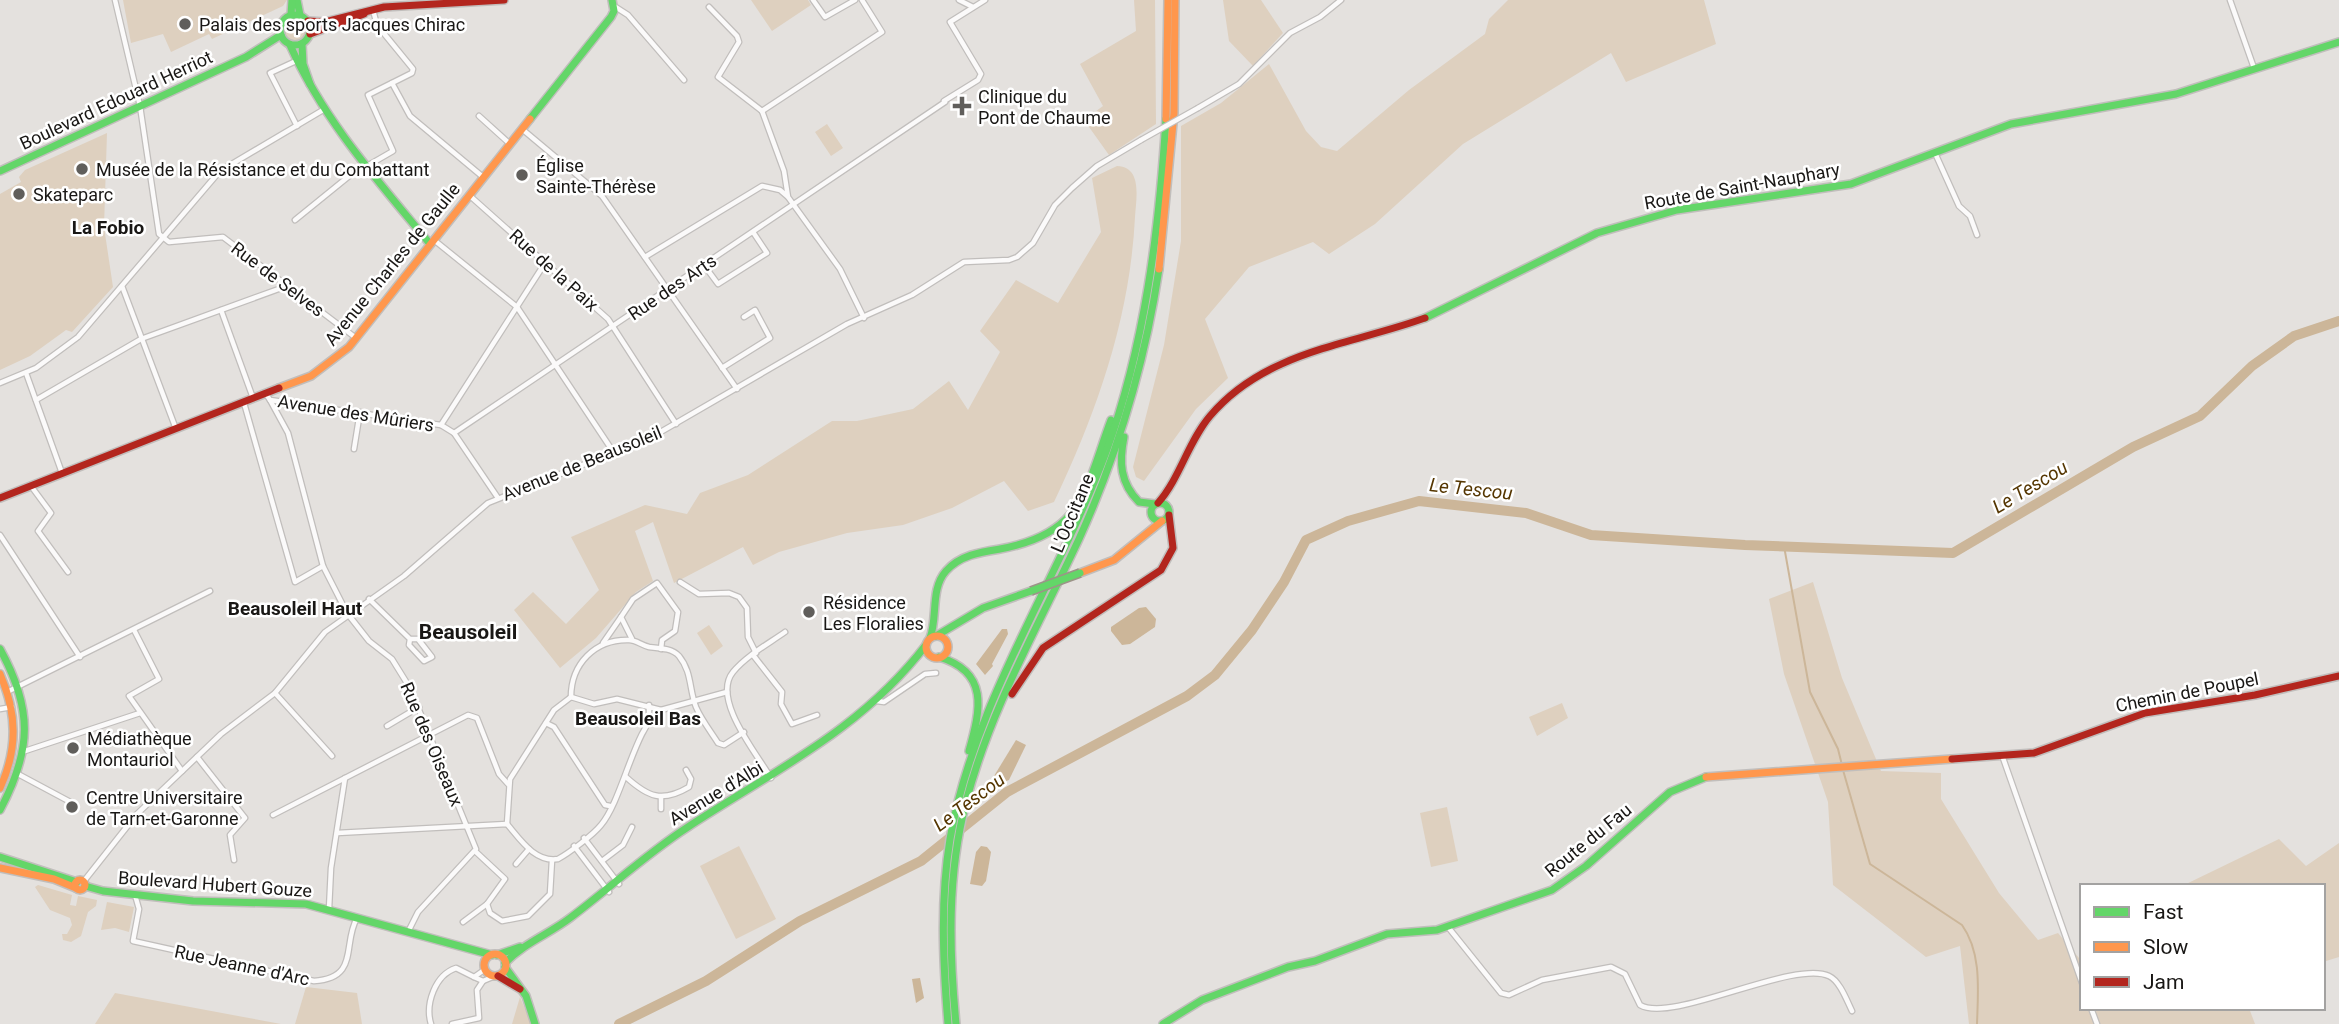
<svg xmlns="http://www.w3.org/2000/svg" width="2339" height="1024" viewBox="0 0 2339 1024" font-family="Roboto,sans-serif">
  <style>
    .green { fill: #ded0bf }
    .water { fill: #ccb699 }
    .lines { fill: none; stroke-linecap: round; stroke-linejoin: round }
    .stream { stroke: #ccb699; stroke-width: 2 }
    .river { stroke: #ccb699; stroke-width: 10 }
    .street-casing { stroke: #c1bebc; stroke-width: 7 }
    .fast-casing { stroke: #c1bebc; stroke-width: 10 }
    .slow-casing { stroke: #c1bebc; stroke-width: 10 }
    .jam-casing { stroke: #c1bebc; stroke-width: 10 }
    .street { stroke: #fbfafa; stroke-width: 4.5 }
    .fast { stroke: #63d668; stroke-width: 7 }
    .slow { stroke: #ff974d; stroke-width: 7 }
    .jam { stroke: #b3261e; stroke-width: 7 }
    .street-bridge-casing { stroke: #c1bebc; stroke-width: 7; stroke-linecap: butt }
    .fast-bridge-casing { stroke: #9c9488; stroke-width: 10; stroke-linecap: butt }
    .street-bridge { stroke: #fbfafa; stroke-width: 4.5 }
    .fast-bridge { stroke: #63d668; stroke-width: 7 }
    .poi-dot { fill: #605e5b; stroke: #fff; stroke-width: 2.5 }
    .labels { text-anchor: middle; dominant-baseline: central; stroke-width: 5; stroke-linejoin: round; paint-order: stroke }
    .poi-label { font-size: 18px; fill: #191715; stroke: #fff; text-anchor: start }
    .street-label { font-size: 18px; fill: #191715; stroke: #fff }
    .neighbourhood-label { font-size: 19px; font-weight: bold; fill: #191715; stroke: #fff }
    .water-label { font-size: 19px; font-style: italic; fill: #553601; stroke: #fff }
    .quarter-label { font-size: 21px; font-weight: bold; fill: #191715; stroke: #fff }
  </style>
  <rect width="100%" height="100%" fill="#e4e1de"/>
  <g class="green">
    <path d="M123 0H287L283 6 212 39 209 34 171 52 163 34 131 43Z"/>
    <path d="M751 0H808L811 5 772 31Z"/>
    <path d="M1134 0H1155L1156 124 1109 155 1084 120 1103 106 1080 64 1136 31Z"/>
    <path d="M1223 0H1261L1283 33 1253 66 1229 41Z"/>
    <path d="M1508 0H1704L1716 44 1626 82 1611 53 1463 144 1375 224 1329 254 1313 242 1249 267 1205 319 1228 378 1196 409 1144 481 1136 477 1133 467 1164 345 1181 241V126L1221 103 1269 64 1306 131 1321 147 1337 151 1409 90 1485 34 1489 19Z"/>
    <circle cx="295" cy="30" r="12"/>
    <path d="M827 124 843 148 831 156 815 132Z"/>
    <path d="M107 133 104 227 113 287 72 332 66 330 30 356 0 370V194L21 182 19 177 25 170Z"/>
    <path d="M1117 166C1143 167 1136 199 1135 217 1130 318 1097 412 1054 502L1028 511 1004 481 952 508 903 525 847 533 779 552 753 565 743 547 674 583 653 522 635 531 653 581 636 592 596 638 560 668 514 610 533 592 566 624 599 590 571 537 645 505 687 514 700 493 748 475 832 421H857L913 409 949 381 968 410 1000 352 980 331 1016 280 1058 303 1101 232 1092 178Z"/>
    <path d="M1813 582 1842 678 1881 771 1941 773V799L1999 893 2038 940 2058 933 2079 958 2082 956V1008H2249L2255 1024H1969L1960 946 1926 957 1833 885 1828 802 1784 674 1769 599Z"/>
    <path d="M709 625 723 646 711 655 697 633Z"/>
    <path d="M1562 703 1568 718 1537 736 1529 717Z"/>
    <path d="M1447 807 1458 861 1431 867 1420 813Z"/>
    <path d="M2279 839 2306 866 2339 843V957L2323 962V886H2182Z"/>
    <path d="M739 846 776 919 736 939 700 866Z"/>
    <path d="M38 885 72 895 70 905 76 906 78 896 97 900 96 906 88 912 81 936 71 942 63 940 62 934H67L72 925 70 918 50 910 35 887Z"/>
    <path d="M107 902 134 907 129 932 115 928 101 930Z"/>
    <path d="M306 987 357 993 362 1024H295Z"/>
    <path d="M115 993 281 1024H95Z"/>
    <path d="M520 997 530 1021V1024H512Z"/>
  </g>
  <g class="water">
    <path d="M1146 607 1156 619 1155 627 1130 644 1122 645 1111 631V627L1139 608Z"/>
    <path d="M1002 629H1007L1008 634 992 664 993 666 985 675 976 664Z"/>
    <path d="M1016 740 1026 745 1009 780 1001 783 994 780V776Z"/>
    <path d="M981 846 987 847 991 852 986 881 982 886 970 884 976 852Z"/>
    <path d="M920 978 924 998 916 1003 912 979Z"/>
  </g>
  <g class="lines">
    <g class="stream">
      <path d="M1784 546 1810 692 1838 749 1842 765"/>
      <path d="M1843 770 1870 864 1962 925C1982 953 1978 991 1977 1024"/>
    </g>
    <path class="river" d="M619 1024 706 981 800 921 921 861 1007 792 1187 696 1215 675 1252 630 1284 582 1306 540 1348 521 1419 501 1526 513 1591 535 1745 545 1953 553 2133 447 2200 416 2252 366 2294 336 2339 321"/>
    <defs>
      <g id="street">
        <path d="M115 0 140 106 159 234 169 242 223 237 356 338"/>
        <path d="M813 0 825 17 855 0"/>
        <path d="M959 0 973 7"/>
        <path d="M2230 0 2254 68"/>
        <path d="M614 6 628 15 684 80"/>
        <path d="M709 7 737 36 739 42 718 77 762 111"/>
        <path d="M296 61 270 73 297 126"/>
        <path d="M392 83 410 116 483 177"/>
        <path d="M944 101 978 80 981 74 950 22 985 0"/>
        <path d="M1198 108 1239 84 1290 33 1320 17 1341 0"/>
        <path d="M762 111 784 171 788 197 840 269 864 318"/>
        <path d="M762 111 882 32 862 0"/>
        <path d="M479 116 510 144"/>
        <path d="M522 129 602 196 737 389"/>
        <path d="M1935 153 1959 206 1970 216 1977 235"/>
        <path d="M367 166 393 151 368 95 412 73 413 69 377 25 373 10"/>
        <path d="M469 195 608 319 676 424"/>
        <path d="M295 220 364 164"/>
        <path d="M434 240 517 307 614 453"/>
        <path d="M645 257 762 186 780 190 787 196"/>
        <path d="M704 265 718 284 767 253 753 232"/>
        <path d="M122 286 176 429"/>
        <path d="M221 310 253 398"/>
        <path d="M722 368 770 338 755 310 744 317"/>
        <path d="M26 373 62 473"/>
        <path d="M0 383 36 368 78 337 220 171 323 110"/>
        <path d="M266 394 270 400 441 425 454 433 498 498"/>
        <path d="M36 400 141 339 287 286"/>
        <path d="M270 400 288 433 323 566 347 613 369 641 392 659 410 688 476 849 418 912 408 932"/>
        <path d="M244 403 295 582 323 566"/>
        <path d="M441 425 545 263"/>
        <path d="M454 433 945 102"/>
        <path d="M354 449 360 412"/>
        <path d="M31 486 51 513 38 531 68 572"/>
        <path d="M0 535 80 657"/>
        <path d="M680 582 699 594 729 593 739 597 747 608 748 637 756 653"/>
        <path d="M369 599 410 639 409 645 424 661 432 657 418 639H410"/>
        <path d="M134 630 159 679 129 696 182 771"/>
        <path d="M632 639 621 617 633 599 657 583 678 612 675 631 662 640 661 649"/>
        <path d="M603 643 621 617"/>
        <path d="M753 655 782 692 781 704 792 724 817 715"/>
        <path d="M9 691 210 591"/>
        <path d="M275 693 332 756"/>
        <path d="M571 697C571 664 595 639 629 640 636 640 641 645 649 647 658 648 672 648 679 656 692 672 689 689 696 707 701 719 711 732 718 743L724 745 744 732"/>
        <path d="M571 697 594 704 617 699 661 710"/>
        <path d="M877 701 884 702 925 674 936 673"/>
        <path d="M649 705V719"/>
        <path d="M0 709 12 707"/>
        <path d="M546 723 554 727 605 805 610 806"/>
        <path d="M387 726 419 707"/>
        <path d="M25 751 140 713"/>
        <path d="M197 757 245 818 230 835 234 860"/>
        <path d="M2003 758 2082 983"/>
        <path d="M18 774 76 805"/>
        <path d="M626 777C648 797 662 803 689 787L691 779 686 770"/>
        <path d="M771 778C757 754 711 699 733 672 746 656 768 644 785 632"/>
        <path d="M661 798V809"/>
        <path d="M273 815 468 715 477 718 499 774 508 784"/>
        <path d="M507 824 510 779 554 710 571 697"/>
        <path d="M337 833 507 824C520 839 535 863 558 859 569 853 593 835 601 825 623 799 635 725 661 710L727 692"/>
        <path d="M584 838 619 884"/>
        <path d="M574 846 609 892"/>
        <path d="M602 861 623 845 632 827"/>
        <path d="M516 864 529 849"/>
        <path d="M84 881 137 814 221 734 275 693 325 632 404 576 488 503 652 437 847 324 912 295 964 262 1009 260 1017 257 1033 243 1055 205 1072 188 1097 166 1141 140"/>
        <path d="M135 895 139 909 133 941 314 981C360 978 342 944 357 918"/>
        <path d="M487 904 490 913 502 921 528 916 550 894 552 860"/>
        <path d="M329 909 331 868 345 778"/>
        <path d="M463 922 487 904 505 879 476 852"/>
        <path d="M1448 927 1501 993 1509 995 1542 980 1611 967 1625 974 1640 1005C1672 1024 1794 959 1829 976 1840 981 1847 1001 1852 1011"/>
        <path d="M484 970 474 977 483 981 495 976"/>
        <path d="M2091 1008 2097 1024"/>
        <path d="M431 1024C425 1004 435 975 456 968L474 977"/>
        <path d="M452 1024 479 1018 477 990 483 981"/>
      </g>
      <g id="fast">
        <path d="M297 0 300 15"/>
        <circle cx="295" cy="30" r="15"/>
        <path d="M291 15 292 0"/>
        <path d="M302 44 303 64 310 84"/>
        <path d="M290 45C324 121 378 181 430 244"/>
        <path d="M530 119 611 17 614 11 612 0"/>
        <path d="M0 171 246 57 281 35"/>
        <path d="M1425 318 1597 233 1677 210 1851 184 2011 124 2176 94 2339 42"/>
        <path d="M1124 437C1119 462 1120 483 1139 502L1155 504"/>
        <circle cx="1160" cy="512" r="9"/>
        <path d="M936 636 983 608 1031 591"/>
        <path d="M930 638C938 617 930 589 946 571 960 555 981 552 1000 549 1084 534 1085 490 1111 420"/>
        <path d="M0 649C33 709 32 750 0 810"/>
        <path d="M939 657C989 672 981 709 969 751"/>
        <path d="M0 857 77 882"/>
        <path d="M85 886 103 891 193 901 306 904 492 955"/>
        <path d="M497 955 520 947"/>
        <path d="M505 963C524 943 549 934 570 918 610 888 646 854 688 827 775 770 861 730 926 645"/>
        <path d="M505 967 526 996 535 1024"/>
        <path d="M948 1024C943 962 940 900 950 839 974 701 1058 581 1106 452 1145 345 1159 231 1166 119"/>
        <path d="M956 1024C949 950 947 875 966 802 990 709 1039 625 1079 539 1118 453 1145 362 1159 269"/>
        <path d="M1163 1024 1202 1000 1288 967 1315 961 1387 934 1437 930 1552 890 1586 866 1670 792 1706 777"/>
      </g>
      <g id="slow">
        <path d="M1166 119 1168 0"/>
        <path d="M1159 269 1174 113 1175 0"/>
        <path d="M279 388 311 376 349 347 530 119"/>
        <path d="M1080 573 1114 560 1162 521"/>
        <circle cx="937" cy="647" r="11"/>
        <path d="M0 674C17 713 18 749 0 788"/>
        <path d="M1706 777 1952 759"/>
        <path d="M0 868 54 879 76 888"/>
        <circle cx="80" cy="885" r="5"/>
        <circle cx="495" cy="965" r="11"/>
      </g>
      <g id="jam">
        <path d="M308 21 325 22 384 7 504 0"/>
        <path d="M310 34 364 14"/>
        <path d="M0 498 279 388"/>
        <path d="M1158 503C1180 478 1188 442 1210 416 1265 351 1350 345 1425 318"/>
        <path d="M1012 694 1043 648 1161 570 1173 548 1169 515"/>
        <path d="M1952 759 2034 753 2145 713 2255 695 2339 676"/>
        <path d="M498 976 520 989"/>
      </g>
    </defs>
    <use href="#street" class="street-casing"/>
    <use href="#fast" class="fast-casing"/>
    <use href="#slow" class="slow-casing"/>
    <use href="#jam" class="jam-casing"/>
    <use href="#street" class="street"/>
    <use href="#fast" class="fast"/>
    <use href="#slow" class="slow"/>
    <use href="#jam" class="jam"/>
    <defs>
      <path id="street-bridge" d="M1141 140 1198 108"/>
      <path id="fast-bridge" d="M1031 591 1080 573"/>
    </defs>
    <use href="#street-bridge" class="street-bridge-casing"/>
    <use href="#fast-bridge" class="fast-bridge-casing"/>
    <use href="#street-bridge" class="street-bridge"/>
    <use href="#fast-bridge" class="fast-bridge"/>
  </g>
  <g class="poi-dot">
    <circle cx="185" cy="24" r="7"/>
    <path d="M958.5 95.5h7v7h7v7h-7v7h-7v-7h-7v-7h7z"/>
    <circle cx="82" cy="169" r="7"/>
    <circle cx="522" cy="175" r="7"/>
    <circle cx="19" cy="194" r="7"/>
    <circle cx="809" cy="612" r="7"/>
    <circle cx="73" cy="748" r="7"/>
    <circle cx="72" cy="807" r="7"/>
  </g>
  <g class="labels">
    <g class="poi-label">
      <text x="199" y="24">Palais des sports Jacques Chirac</text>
      <text x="978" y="96">Clinique du<tspan x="978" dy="21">Pont de Chaume</tspan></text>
      <text x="536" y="165">Église<tspan x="536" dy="21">Sainte-Thérèse</tspan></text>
      <text x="96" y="169">Musée de la Résistance et du Combattant</text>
      <text x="33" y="194">Skateparc</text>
      <text x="823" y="602">Résidence<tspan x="823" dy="21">Les Floralies</tspan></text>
      <text x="87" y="738">Médiathèque<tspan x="87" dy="21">Montauriol</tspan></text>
      <text x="86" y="797">Centre Universitaire<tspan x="86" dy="21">de Tarn-et-Garonne</tspan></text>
    </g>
    <g class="street-label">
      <text transform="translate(116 100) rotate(-25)">Boulevard Edouard Herriot</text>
      <text transform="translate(1742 186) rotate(-10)">Route de Saint-Nauphary</text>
      <text transform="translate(392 264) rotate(-51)">Avenue Charles de Gaulle</text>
      <text transform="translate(554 270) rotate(42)">Rue de la Paix</text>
      <text transform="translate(278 279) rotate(37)">Rue de Selves</text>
      <text transform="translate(672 287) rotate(-34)">Rue des Arts</text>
      <text transform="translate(356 413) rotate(9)">Avenue des Mûriers</text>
      <text transform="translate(582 463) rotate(-22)">Avenue de Beausoleil</text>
      <text transform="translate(1072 513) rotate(-67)">L'Occitane</text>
      <text transform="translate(2187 692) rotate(-11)">Chemin de Poupel</text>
      <text transform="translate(432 744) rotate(67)">Rue des Oiseaux</text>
      <text transform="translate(716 793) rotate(-31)">Avenue d'Albi</text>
      <text transform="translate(1588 840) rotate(-39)">Route du Fau</text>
      <text transform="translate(215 884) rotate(4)">Boulevard Hubert Gouze</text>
      <text transform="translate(242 965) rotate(12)">Rue Jeanne d'Arc</text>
    </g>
    <g class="neighbourhood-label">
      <text x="108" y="227">La Fobio</text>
      <text x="295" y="608">Beausoleil Haut</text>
      <text x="638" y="718">Beausoleil Bas</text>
    </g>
    <g class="water-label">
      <text transform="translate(2030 487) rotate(-31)">Le Tescou</text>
      <text transform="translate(1471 489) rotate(6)">Le Tescou</text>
      <text transform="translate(969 802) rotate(-37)">Le Tescou</text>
    </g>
    <g class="quarter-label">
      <text x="468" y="632">Beausoleil</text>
    </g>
  </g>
  <rect x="2080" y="884" width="245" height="126" fill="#ffffff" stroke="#a3a2a1" stroke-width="2"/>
  <rect x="2094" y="907" width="35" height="10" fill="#63d668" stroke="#a3a2a1" stroke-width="2"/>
  <text x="2143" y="919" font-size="21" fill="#191715">Fast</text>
  <rect x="2094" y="942" width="35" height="10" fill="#ff974d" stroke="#a3a2a1" stroke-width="2"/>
  <text x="2143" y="954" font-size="21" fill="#191715">Slow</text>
  <rect x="2094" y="977" width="35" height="10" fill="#b3261e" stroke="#a3a2a1" stroke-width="2"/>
  <text x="2143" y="989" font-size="21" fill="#191715">Jam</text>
</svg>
